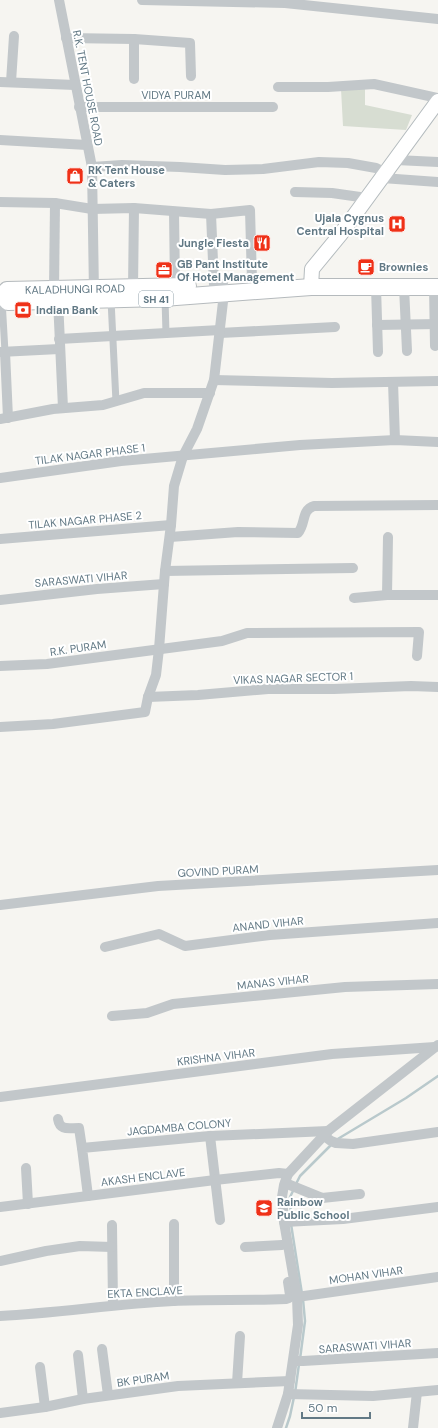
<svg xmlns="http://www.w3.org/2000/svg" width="438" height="1428" viewBox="0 0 438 1428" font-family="'DM Sans',sans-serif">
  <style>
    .green { fill: #d7ddd2 }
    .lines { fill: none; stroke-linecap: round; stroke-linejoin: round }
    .stream { stroke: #b9c9cc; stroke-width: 2.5 }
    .secondary-casing { stroke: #b4bbbe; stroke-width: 16 }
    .primary-casing { stroke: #b5babd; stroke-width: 18 }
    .pedestrian { stroke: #c2c7ca; stroke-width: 7 }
    .minor { stroke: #c2c7ca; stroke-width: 10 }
    .secondary { stroke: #fff; stroke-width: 14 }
    .primary { stroke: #fff; stroke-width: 16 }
    .labels { text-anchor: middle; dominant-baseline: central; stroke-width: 4; stroke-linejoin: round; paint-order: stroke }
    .shield { fill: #fff; stroke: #91a1aa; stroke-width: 1 }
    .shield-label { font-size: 10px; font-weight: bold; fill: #627985 }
    .street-label { font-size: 11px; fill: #627985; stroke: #fff }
    .poi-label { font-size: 11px; font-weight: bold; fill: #627985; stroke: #fff; text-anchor: start }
  </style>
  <rect width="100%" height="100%" fill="#f6f5f1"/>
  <path class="green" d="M365 87V105L412 115 406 130 343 126 341 89Z"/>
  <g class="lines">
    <g class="stream">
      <path d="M336 1140 406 1098 438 1076"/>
      <path d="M296 1184 300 1176 331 1145"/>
      <path d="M291 1219 290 1197 294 1189"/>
      <path d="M291 1224 302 1294"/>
      <path d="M300 1359 305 1321 303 1299"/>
      <path d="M295 1393 299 1364"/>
      <path d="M286 1428 290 1416 294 1397"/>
    </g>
    <defs>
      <path id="secondary" d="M311 287 312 269 340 235 438 101"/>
      <g id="primary">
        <path d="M2 296 7 290 188 286"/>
        <path d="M0 297 2 296 8 302 163 298 311 287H438"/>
      </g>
    </defs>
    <use href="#secondary" class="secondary-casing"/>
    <use href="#primary" class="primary-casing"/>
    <g class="pedestrian">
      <path d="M165 298 166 334"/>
      <path d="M2 300 5 352"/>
      <path d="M111 300 116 402"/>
    </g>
    <g class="minor">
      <path d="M59 0 92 167 94 293"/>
      <path d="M142 0 285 3 438 19"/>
      <path d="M66 38 134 39 190 43 191 76"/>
      <path d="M134 79V39"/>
      <path d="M0 82 75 85"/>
      <path d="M11 82 14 36"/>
      <path d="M278 87H328L374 84 438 98"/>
      <path d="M79 107H273"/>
      <path d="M0 140 87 145"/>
      <path d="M396 160 438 162"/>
      <path d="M92 167 122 165 180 167 225 170 263 169 319 162 348 163 376 168 386 173"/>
      <path d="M382 178 438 182"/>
      <path d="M295 192 332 193 367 198"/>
      <path d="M0 202 55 203 92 209 134 208 211 214 250 210 252 281"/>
      <path d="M174 212 175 286"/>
      <path d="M211 214 214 285"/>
      <path d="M376 287 378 352"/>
      <path d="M404 287 407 351"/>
      <path d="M434 287 435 346"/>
      <path d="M133 288 134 208"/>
      <path d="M54 290 55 203"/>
      <path d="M58 300 63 408"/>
      <path d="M377 325 438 324"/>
      <path d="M220 333 335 327"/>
      <path d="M59 339 220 330"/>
      <path d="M0 352 59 349"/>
      <path d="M5 352 8 418"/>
      <path d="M214 380 332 383 438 381"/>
      <path d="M393 382 395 440"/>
      <path d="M0 419 53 409 103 405 144 393H210"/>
      <path d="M0 478 121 461 300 445 395 440 438 442"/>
      <path d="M170 537 238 532 298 533C306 524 301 510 314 506L438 505"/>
      <path d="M0 539 171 525"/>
      <path d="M165 571 353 568"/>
      <path d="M387 595 388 537"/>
      <path d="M354 598 387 595H438"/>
      <path d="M0 600 97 589 164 584"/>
      <path d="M0 666 47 664 222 641 247 633 419 632 417 656"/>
      <path d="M148 697 198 695 268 689H334L411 686 438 687"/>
      <path d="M0 727 53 724 145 712 148 697 156 675 159 649 165 571 171 525 174 486 183 456 197 429 214 380 224 293 223 284"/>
      <path d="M0 905 158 886 438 870"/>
      <path d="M105 947 159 934 185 946 270 935 438 923"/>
      <path d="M112 1016 147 1013 173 1004 345 987 438 984"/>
      <path d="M0 1097 332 1054 435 1047"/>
      <path d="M58 1119C60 1131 68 1128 79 1128L82 1148"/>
      <path d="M323 1135 331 1141 336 1143 353 1144 438 1132"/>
      <path d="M210 1136 220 1220"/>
      <path d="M26 1168 28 1204"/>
      <path d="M285 1183 322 1198 360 1194"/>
      <path d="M88 1196 82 1148 210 1136 328 1131"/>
      <path d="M0 1207 215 1180 279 1173 288 1174"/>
      <path d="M284 1222 343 1219 438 1207"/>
      <path d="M174 1224V1301"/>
      <path d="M112 1225 113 1305"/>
      <path d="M245 1247 282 1245"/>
      <path d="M0 1261 46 1251 80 1246 112 1247"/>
      <path d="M297 1297 438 1277"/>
      <path d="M0 1316C58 1313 115 1304 173 1301 211 1299 248 1301 286 1299L289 1298 290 1295 288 1282"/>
      <path d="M102 1349 108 1395"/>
      <path d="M78 1355 83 1399"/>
      <path d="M294 1361H303L438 1353"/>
      <path d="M40 1367 45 1407"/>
      <path d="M237 1383 240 1336"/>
      <path d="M288 1394 373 1396 438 1390"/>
      <path d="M0 1413 45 1407 83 1399 178 1386 290 1381"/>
      <path d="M277 1428 288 1394 298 1325 297 1297 284 1222 282 1197 284 1185 288 1174 328 1131 438 1045"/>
      <path d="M413 1428 417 1392"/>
    </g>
    <use href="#secondary" class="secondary"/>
    <use href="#primary" class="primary"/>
  </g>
  <defs>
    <symbol id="shop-square" viewBox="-11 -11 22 22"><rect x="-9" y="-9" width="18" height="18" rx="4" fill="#ef3118" stroke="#fff"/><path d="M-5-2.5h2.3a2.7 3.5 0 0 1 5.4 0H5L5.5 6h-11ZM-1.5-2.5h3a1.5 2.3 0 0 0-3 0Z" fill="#fff"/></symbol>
    <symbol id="hospital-square" viewBox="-11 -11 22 22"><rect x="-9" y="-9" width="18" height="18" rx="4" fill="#ef3118" stroke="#fff"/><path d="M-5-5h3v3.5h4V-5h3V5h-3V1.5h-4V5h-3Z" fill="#fff"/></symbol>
    <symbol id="restaurant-square" viewBox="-11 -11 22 22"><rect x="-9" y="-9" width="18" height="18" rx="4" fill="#ef3118" stroke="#fff"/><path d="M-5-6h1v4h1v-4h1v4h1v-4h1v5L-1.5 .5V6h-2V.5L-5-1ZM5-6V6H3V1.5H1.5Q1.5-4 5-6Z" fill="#fff"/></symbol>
    <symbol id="cafe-square" viewBox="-11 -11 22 22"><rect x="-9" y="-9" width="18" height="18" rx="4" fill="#ef3118" stroke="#fff"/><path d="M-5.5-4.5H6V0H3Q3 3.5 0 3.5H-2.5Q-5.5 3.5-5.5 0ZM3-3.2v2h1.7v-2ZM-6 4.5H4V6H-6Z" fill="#fff"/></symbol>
    <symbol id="office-square" viewBox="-11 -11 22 22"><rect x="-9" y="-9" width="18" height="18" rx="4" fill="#ef3118" stroke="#fff"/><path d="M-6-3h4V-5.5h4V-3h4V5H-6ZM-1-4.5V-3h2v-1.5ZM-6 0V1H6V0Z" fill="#fff"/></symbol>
    <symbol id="bank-square" viewBox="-11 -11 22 22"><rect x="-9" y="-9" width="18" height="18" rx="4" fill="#ef3118" stroke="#fff"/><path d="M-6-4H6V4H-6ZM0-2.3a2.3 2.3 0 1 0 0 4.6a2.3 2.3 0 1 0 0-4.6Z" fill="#fff"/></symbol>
    <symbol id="school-square" viewBox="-11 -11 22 22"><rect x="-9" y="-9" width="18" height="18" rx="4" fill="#ef3118" stroke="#fff"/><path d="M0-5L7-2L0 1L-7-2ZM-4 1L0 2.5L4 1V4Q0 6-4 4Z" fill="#fff"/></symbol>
  </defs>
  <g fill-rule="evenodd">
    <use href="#shop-square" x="65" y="166" width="20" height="20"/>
    <use href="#hospital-square" x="387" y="214" width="20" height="20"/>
    <use href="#restaurant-square" x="252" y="233" width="20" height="20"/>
    <use href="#cafe-square" x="356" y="257" width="20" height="20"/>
    <use href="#office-square" x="154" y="260" width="20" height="20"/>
    <use href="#bank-square" x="13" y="300" width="20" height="20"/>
    <use href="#school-square" x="254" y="1198" width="20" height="20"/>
  </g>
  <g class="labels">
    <rect class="shield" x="139" y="291" width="34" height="16" rx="3"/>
    <g class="shield-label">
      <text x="156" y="299">SH 41</text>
    </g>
    <g class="street-label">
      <text transform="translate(88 88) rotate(79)">R.K. TENT HOUSE ROAD</text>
      <text x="176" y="95">VIDYA PURAM</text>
      <text transform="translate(75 289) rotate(-1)">KALADHUNGI ROAD</text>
      <text transform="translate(90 454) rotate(-7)">TILAK NAGAR PHASE 1</text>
      <text transform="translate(85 520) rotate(-5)">TILAK NAGAR PHASE 2</text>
      <text transform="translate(81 579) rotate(-5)">SARASWATI VIHAR</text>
      <text transform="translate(78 648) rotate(-8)">R.K. PURAM</text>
      <text transform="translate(293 678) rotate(-2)">VIKAS NAGAR SECTOR 1</text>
      <text transform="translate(218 871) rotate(-3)">GOVIND PURAM</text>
      <text transform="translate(268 924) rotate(-6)">ANAND VIHAR</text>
      <text transform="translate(273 982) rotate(-6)">MANAS VIHAR</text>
      <text transform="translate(216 1057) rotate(-7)">KRISHNA VIHAR</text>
      <text transform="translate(179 1127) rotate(-5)">JAGDAMBA COLONY</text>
      <text transform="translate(143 1177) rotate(-7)">AKASH ENCLAVE</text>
      <text transform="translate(366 1275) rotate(-8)">MOHAN VIHAR</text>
      <text transform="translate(145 1292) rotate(-3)">EKTA ENCLAVE</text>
      <text transform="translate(365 1346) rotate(-4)">SARASWATI VIHAR</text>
      <text transform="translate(143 1379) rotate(-8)">BK PURAM</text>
    </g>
    <g class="poi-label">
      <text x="88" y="170">RK Tent House<tspan x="88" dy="13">&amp; Caters</tspan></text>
      <text x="384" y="218" text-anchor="end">Ujala Cygnus<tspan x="384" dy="13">Central Hospital</tspan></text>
      <text x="249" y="243" text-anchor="end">Jungle Fiesta</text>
      <text x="177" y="264">GB Pant Institute<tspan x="177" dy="13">Of Hotel Management</tspan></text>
      <text x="379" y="267">Brownies</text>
      <text x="36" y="310">Indian Bank</text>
      <text x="277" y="1202">Rainbow<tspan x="277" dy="13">Public School</tspan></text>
    </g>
  </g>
  <path d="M302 1412v6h68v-6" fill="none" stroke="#627985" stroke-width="2"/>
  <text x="308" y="1412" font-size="12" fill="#627985" stroke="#ffffff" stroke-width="3" paint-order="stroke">50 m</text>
</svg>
